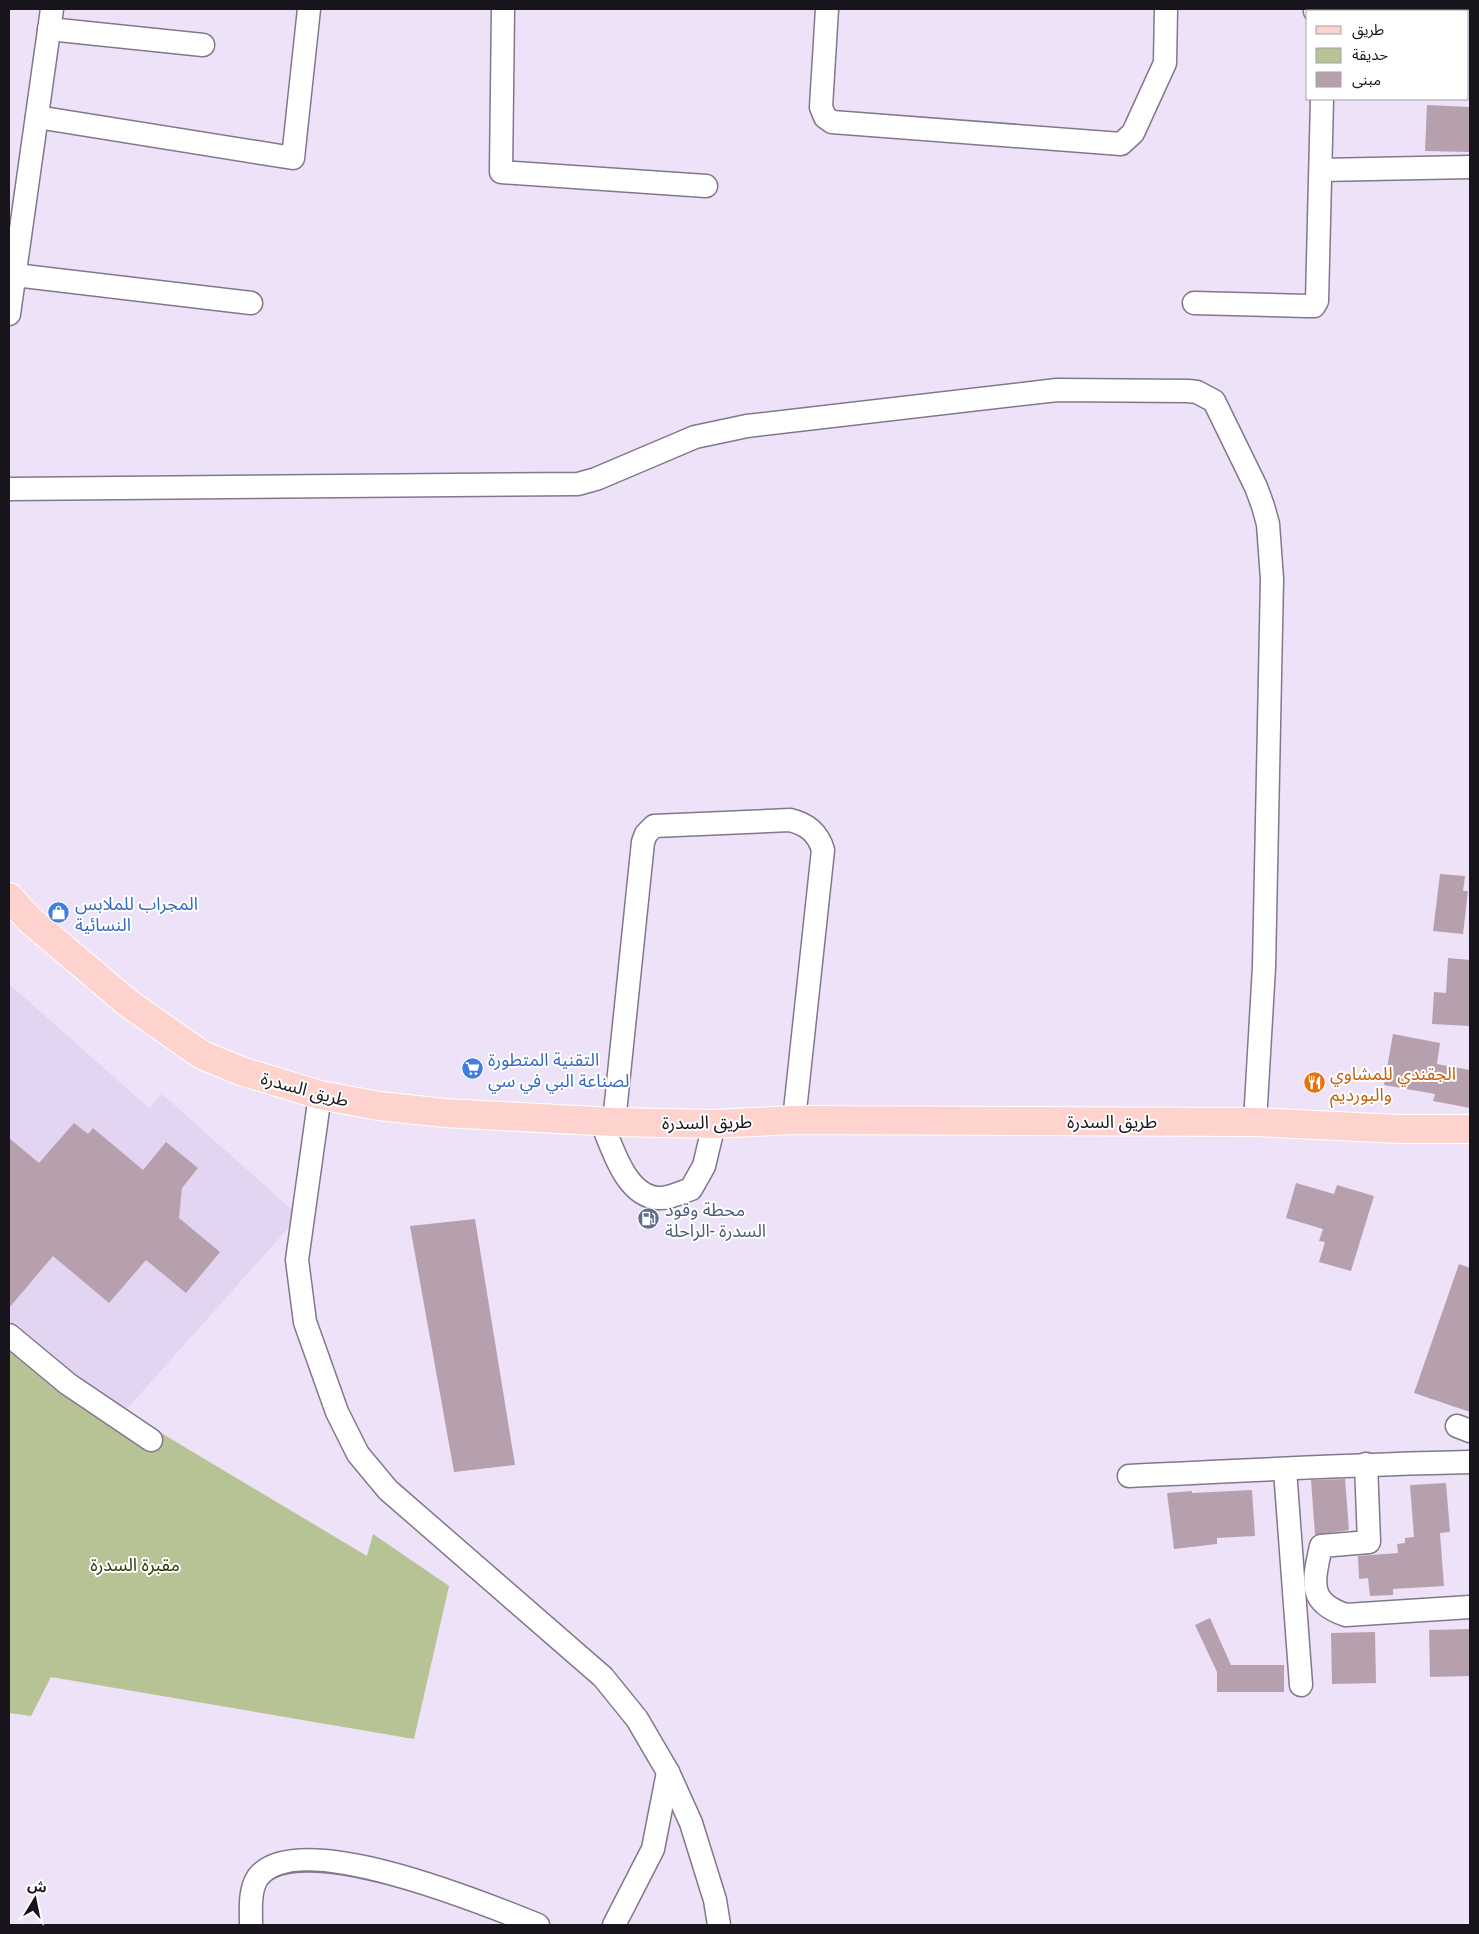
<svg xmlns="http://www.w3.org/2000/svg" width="1479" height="1934" viewBox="0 0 1479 1934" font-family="Roboto,'Noto Sans Arabic',sans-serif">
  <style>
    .built { fill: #e3d4f1 }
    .green { fill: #b5c395 }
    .building { fill: #b7a0ae }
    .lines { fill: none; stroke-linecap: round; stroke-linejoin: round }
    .minor-casing { stroke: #82778b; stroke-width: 25 }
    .major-casing { stroke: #fff; stroke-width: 30 }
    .minor { stroke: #fff; stroke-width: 22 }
    .major { stroke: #fed2cd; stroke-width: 28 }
    .labels { text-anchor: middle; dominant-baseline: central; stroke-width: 4; stroke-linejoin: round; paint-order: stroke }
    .shop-label { font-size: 18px; fill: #366cbe; stroke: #fff; text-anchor: start }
    .food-label { font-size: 18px; fill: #c56008; stroke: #fff; text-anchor: start }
    .street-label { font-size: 18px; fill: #18141c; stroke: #fff }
    .service-label { font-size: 18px; fill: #4e5e75; stroke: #fff; text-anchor: start }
    .park-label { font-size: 18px; fill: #2e390a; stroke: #fff }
  </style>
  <rect width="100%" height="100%" fill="#eee2f9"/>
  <path class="built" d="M9 984 149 1108 162 1094 299 1216 117 1420 9 1325Z"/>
  <path class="green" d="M9 1342 367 1556 373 1534 449 1586 414 1739 51 1677 31 1716 9 1713Z"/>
  <g class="building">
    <path d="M1427 105 1470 107V152L1425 151Z"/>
    <path d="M1440 874 1465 876 1463 891H1468L1463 934 1433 931Z"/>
    <path d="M1448 958 1470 960V1026L1432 1024 1434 992 1446 993Z"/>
    <path d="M1393 1034 1440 1043 1437 1064 1470 1070V1108L1433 1101 1435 1094 1384 1085Z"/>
    <path d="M74 1123 88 1134 93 1128 143 1170 166 1142 198 1168 182 1188 179 1218 220 1252 186 1293 146 1260 109 1303 53 1256 9 1308V1138L39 1163Z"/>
    <path d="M1296 1183 1334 1194 1337 1185 1374 1196 1351 1271 1319 1262 1325 1242 1319 1241 1323 1229 1286 1218Z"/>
    <path d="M475 1219 515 1465 454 1472 410 1226Z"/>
    <path d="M1459 1264 1470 1268V1412L1414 1393Z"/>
    <path d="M1345 1479 1349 1530 1315 1535 1311 1480Z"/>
    <path d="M1446 1483 1450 1532 1440 1533 1444 1586 1393 1589V1595L1370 1596 1368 1578 1359 1579 1358 1556 1398 1553 1397 1544 1405 1543V1538L1414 1537 1410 1485Z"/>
    <path d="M1252 1490 1255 1536 1217 1538V1544L1174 1549 1167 1493 1192 1491V1493Z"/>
    <path d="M1210 1618 1231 1665H1284V1692H1217V1672L1195 1625Z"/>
    <path d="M1470 1629V1676L1430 1677 1429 1630Z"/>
    <path d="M1375 1632 1376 1683 1332 1684 1331 1633Z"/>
  </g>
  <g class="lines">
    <defs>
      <g id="minor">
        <path d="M503 9 501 172 706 186"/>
        <path d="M827 9 821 107 825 117 832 122 1121 144 1133 133 1165 63 1166 9"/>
        <path d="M1315 9V11"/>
        <path d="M49 29 203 45"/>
        <path d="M37 117 293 158 309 9"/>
        <path d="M1321 170 1470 167"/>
        <path d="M15 275 251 303"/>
        <path d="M1194 303 1307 306H1314L1317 301 1322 99"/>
        <path d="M9 314 52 9"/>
        <path d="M9 489 578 484 596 479 695 437 747 426 1057 390 1188 391 1197 392 1214 401 1256 487 1263 506 1268 524 1272 579 1264 967 1255 1122"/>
        <path d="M320 1095 297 1260 305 1322 337 1412 358 1454 388 1490 603 1677 637 1719 668 1772 691 1823 715 1900 719 1925"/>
        <path d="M601 1121C612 1146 625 1196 658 1198 668 1199 682 1192 691 1189L704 1166 714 1124"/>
        <path d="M614 1122 643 842 646 834 654 826 790 820C807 824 818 833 823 850L794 1120"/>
        <path d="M9 1335 68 1384 151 1440"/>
        <path d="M1457 1426 1470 1431"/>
        <path d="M1366 1464 1369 1542 1321 1546C1314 1580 1306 1602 1346 1615L1470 1607"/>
        <path d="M1285 1470 1301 1685"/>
        <path d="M1129 1476C1243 1471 1356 1464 1470 1462"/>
        <path d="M251 1925C251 1910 249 1890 258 1877 298 1826 488 1905 538 1925"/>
        <path d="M614 1925 653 1849 668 1772"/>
      </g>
      <path id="major" d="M9 897 30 920 128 1003 202 1055 241 1071 320 1095 379 1106 445 1113 614 1122 714 1124 794 1120 1255 1122 1399 1129H1470"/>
    </defs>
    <use href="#minor" class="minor-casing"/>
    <use href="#major" class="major-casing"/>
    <use href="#minor" class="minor"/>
    <use href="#major" class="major"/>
  </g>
  <defs>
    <symbol id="shop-disc" viewBox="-11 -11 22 22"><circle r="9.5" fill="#3f7fe0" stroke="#fff"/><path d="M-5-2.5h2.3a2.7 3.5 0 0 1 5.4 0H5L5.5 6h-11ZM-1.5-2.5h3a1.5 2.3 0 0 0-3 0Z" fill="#fff"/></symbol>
    <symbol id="supermarket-disc" viewBox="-11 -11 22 22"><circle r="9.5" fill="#3f7fe0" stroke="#fff"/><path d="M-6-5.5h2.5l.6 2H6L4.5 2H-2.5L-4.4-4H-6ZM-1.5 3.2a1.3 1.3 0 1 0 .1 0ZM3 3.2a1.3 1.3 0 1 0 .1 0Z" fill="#fff"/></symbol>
    <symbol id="restaurant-disc" viewBox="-11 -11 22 22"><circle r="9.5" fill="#e8710a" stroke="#fff"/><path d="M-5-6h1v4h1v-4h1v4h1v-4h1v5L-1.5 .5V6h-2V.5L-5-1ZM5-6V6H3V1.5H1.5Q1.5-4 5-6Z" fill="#fff"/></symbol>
    <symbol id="fuel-disc" viewBox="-11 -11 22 22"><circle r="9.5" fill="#5c6f8a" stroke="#fff"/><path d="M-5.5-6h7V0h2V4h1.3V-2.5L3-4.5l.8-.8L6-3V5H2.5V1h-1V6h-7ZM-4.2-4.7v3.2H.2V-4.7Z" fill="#fff"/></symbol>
  </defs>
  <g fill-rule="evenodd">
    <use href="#shop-disc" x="46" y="900" width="25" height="25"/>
    <use href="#supermarket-disc" x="460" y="1056" width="25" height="25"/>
    <use href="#restaurant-disc" x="1302" y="1070" width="25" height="25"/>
    <use href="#fuel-disc" x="636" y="1206" width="25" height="25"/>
  </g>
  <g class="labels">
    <g class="shop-label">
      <text x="75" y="903">المجراب للملابس<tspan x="75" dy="21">النسائية</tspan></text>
      <text x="488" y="1059">التقنية المتطورة<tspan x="488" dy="21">لصناعة البي في سي</tspan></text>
    </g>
    <g class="food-label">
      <text x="1330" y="1073">الجقندي للمشاوي<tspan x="1330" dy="21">والبورديم</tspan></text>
    </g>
    <g class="street-label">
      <text transform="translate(305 1089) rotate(15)">طريق السدرة</text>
      <text x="1112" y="1121">طريق السدرة</text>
      <text transform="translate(707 1122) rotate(-1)">طريق السدرة</text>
    </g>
    <g class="service-label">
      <text x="665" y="1209">محطة وقود<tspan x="665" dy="21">السدرة -الراحلة</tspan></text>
    </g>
    <g class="park-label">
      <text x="135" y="1564">مقبرة السدرة</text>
    </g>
  </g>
  <rect width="1479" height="1934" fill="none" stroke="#18141c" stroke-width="20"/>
  <rect x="1306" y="10" width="162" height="90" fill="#ffffff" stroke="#a3a1a4"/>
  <rect x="1316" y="26" width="25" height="8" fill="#fed2cd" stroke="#a3a1a4"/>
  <text x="1352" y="35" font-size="15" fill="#18141c">طريق</text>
  <rect x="1316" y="48" width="25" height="15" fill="#b5c395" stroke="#a3a1a4"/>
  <text x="1352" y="60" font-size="15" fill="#18141c">حديقة</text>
  <rect x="1316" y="72" width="25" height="15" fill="#b7a0ae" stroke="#a3a1a4"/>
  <text x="1352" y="85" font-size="15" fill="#18141c">مبنى</text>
  <g transform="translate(35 1899) rotate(10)" stroke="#ffffff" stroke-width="4" paint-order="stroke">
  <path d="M0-4L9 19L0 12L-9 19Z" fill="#18141c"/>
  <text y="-8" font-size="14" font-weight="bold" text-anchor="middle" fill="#18141c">ش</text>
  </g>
</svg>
